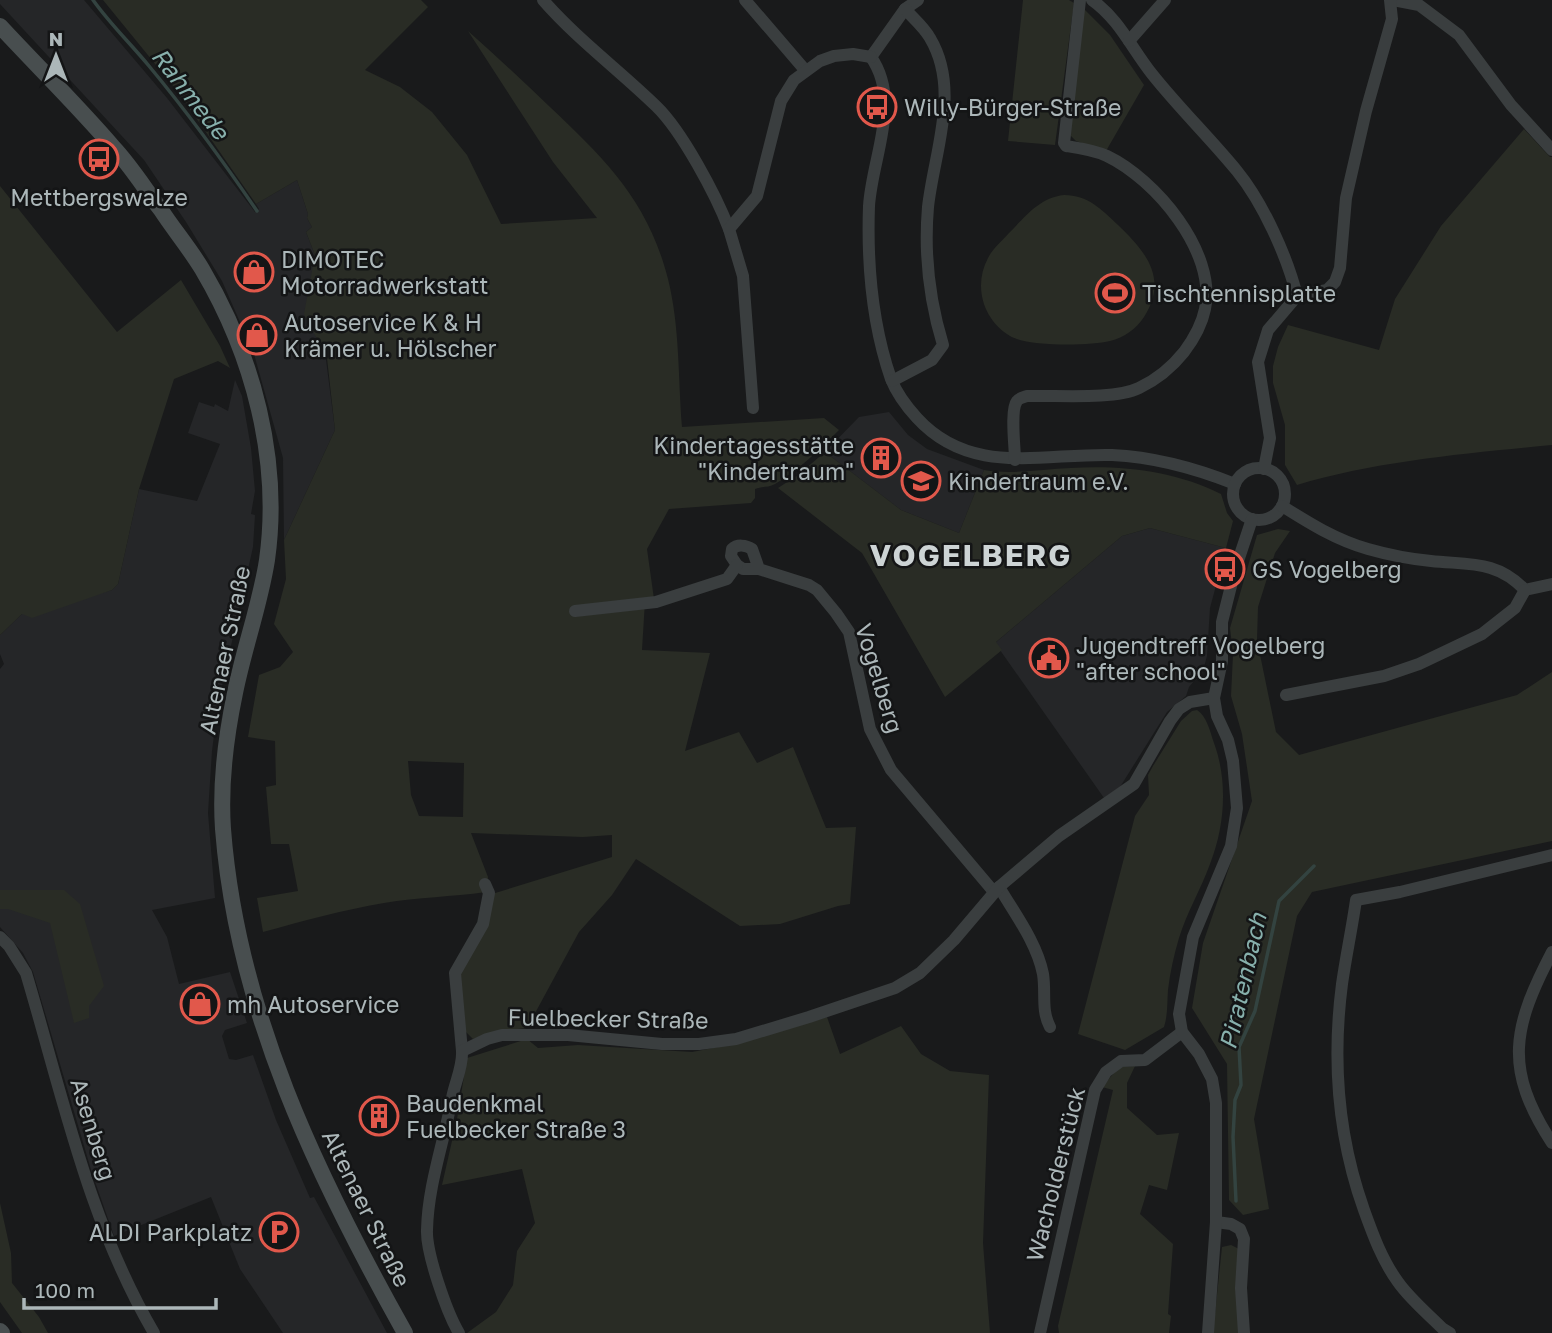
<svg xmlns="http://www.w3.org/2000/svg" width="1552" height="1333" viewBox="0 0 1552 1333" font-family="'Golos Text',sans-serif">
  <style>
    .built { fill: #252628 }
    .green { fill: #292c25; fill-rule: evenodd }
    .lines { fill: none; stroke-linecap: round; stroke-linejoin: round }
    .stream { stroke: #334340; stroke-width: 3.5 }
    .street { stroke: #3a3e3f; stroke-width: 12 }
    .secondary { stroke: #484e4f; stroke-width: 16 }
    .labels { text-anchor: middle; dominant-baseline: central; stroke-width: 5; stroke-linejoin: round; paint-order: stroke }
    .poi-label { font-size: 23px; fill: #acb7b9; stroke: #141516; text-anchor: start }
    .street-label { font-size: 23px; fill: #acb7b9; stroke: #141516 }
    .water-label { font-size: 24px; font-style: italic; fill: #87b0ac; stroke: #141516 }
    .district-label { font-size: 30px; font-weight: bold; letter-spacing: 2px; fill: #cdd4d5; stroke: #141516 }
  </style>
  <rect width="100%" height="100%" fill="#191a1b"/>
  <g class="built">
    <path d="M0 0H84L167 98 255 212 259 209 256 204 297 180 308 214 307 218 312 227 306 232 315 255 314 266 335 430 284 540 283 458 254 354 222 281 186 222 144 160 0 4Z"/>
    <path d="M235 380 242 396 251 448 255 491 251 514 255 515 253 547 218 704 212 751 208 813 215 898 152 910 167 937 179 984 230 972 247 1023 225 1030 222 1036 229 1059 236 1060 253 1055 276 1120 310 1198 314 1197 387 1333H283L240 1269 211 1197 114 1236 92 1173 33 972 23 953 0 927V669L4 664 0 654V635L22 614 112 590 118 584 139 489 197 501 220 444 188 433 199 402 214 407 215 404 228 411Z"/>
    <path d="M889 412 908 435 927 449 984 470 959 533 901 510 825 452 859 417Z"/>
    <path d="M1150 528 1226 548 1210 608 1207 656 1201 678 1194 681 1189 687 1186 696 1167 712 1120 787 1104 798 995 643 1122 536Z"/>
  </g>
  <g class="green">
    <path d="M103 0H421L428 7 365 70 400 87 432 112 467 155 501 224 597 218 553 162 468 31C496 56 523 81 550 107 606 160 648 201 668 279 680 327 678 378 682 427L824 418 839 430C820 449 799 470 775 484 768 488 762 486 755 489V498L751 503 669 509 647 549 654 599 645 601 642 650 710 653 685 751 739 732 757 763 793 747 826 828 856 827 850 904 838 906 780 924 740 926 636 859 612 895 579 932 527 1028 501 1031 473 1039 465 1031 458 972 492 894 612 857V835L583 837 471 833 488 877 486 892C452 897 418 897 384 903 343 910 303 921 263 932L257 898 298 891 289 844H271L266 787 276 785 275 741 248 737 259 675 280 667 293 652 274 624 286 579 284 540 335 430 327 358 304 314 315 255 306 232 312 227 307 218 308 214 297 180 256 204 178 92ZM408 761 464 763 463 817 419 816 411 795Z"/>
    <path d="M1023 0H1069L1074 3 1055 145 1008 141Z"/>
    <path d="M1084 9 1110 35 1144 85 1106 151 1076 141 1069 134Z"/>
    <path d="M1524 129 1550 157H1552V445C1470 453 1376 461 1297 485L1285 465V425L1273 383V366L1278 347 1288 325 1379 350 1395 299 1441 226Z"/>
    <path d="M0 186 117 332 181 280 220 346 230 368 218 361 174 379 139 489 118 584 112 590 32 618 22 614 0 635Z"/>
    <path d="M1064 195C1088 195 1101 209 1118 225 1145 251 1169 278 1144 317 1137 328 1124 338 1110 341 1090 346 1028 347 1010 336 983 320 973 286 988 258 993 248 1002 241 1009 233 1026 216 1039 198 1064 195Z"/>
    <path d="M825 452 901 510 959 533 984 470C1014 475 1042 469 1071 468 1122 465 1175 471 1221 494L1227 513 1233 521 1226 548 1150 528 1122 536 996 642 1002 650 945 697 862 553 778 488 798 475Z"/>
    <path d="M1278 529 1290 531 1275 553 1258 607 1257 640 1276 732 1299 755 1517 695 1552 672V841L1312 892 1297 916 1254 1119 1269 1209 1243 1215 1229 1200 1227 1064 1192 1008 1203 943 1252 801 1242 734 1231 696 1233 654 1230 628 1257 535Z"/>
    <path d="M1197 710C1207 716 1210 732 1214 743 1228 781 1225 826 1210 864 1201 889 1187 912 1179 938 1174 955 1170 972 1168 990 1167 1002 1168 1015 1164 1027L1125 1050 1078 1034 1135 816 1149 795 1148 775 1153 766 1181 721 1192 711Z"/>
    <path d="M0 890H64L80 904 104 986 89 1006V1018L74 1023 50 923 8 909H0Z"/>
    <path d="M827 1017 840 1054 901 1026 921 1054 950 1071 989 1075 983 1243 990 1333H467L496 1312 513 1285 517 1251 535 1223 522 1169 442 1185 457 1119 467 1058 527 1039 538 1048 578 1045 692 1052 739 1043Z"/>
    <path d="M1135 1066 1127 1083V1108L1157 1135 1179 1133 1167 1190 1149 1185 1140 1214 1173 1244 1168 1314 1171 1316 1169 1333H1059L1058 1326 1113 1090 1102 1087 1119 1067Z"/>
    <path d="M0 1203 11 1253 12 1283 39 1317 48 1333H22L0 1302Z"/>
    <path d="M1231 1245 1239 1249V1333H1213L1222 1247Z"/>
  </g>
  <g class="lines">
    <g class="stream">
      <path d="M93 0C110 24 131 44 149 66 188 113 223 161 257 211"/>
      <path d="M1236 1201 1233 1137 1235 1100 1241 1085 1239 1047 1255 1011 1279 901 1314 866"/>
    </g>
    <g class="street">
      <path d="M543 0C577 39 619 70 656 106 682 131 716 195 729 229"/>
      <path d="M745 0 805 70"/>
      <path d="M1092 0C1119 19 1132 49 1152 74 1179 108 1210 138 1237 171 1263 203 1287 256 1297 296"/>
      <path d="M1393 0 1419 5 1459 35 1511 105 1552 150"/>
      <path d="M1129 41 1165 0"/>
      <path d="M871 57C902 102 872 157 869 206 867 263 872 324 891 379 897 394 906 406 917 418 971 477 1042 453 1112 455 1155 457 1195 468 1235 484"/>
      <path d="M871 57 905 9 918 0"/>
      <path d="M892 381 932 360 943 345C929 299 924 254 928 207 934 152 961 90 930 38 924 27 913 18 905 9"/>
      <path d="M753 408 743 276 729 229 757 196 781 101 794 80 820 61 834 56 853 54 871 57"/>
      <path d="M1015 460C1015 447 1010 410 1017 401 1019 398 1024 397 1027 396 1057 395 1114 400 1139 388 1156 380 1172 367 1184 352 1193 340 1202 324 1205 309 1217 252 1155 179 1107 156 1094 150 1079 148 1066 146L1064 143 1080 0"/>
      <circle cx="1259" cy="494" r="26"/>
      <path d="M1264 469 1270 438 1258 362 1268 330 1297 296 1327 290 1335 282 1340 268 1346 198 1366 111 1392 19 1390 0"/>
      <path d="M1282 506C1309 523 1336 540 1368 549 1389 555 1410 559 1431 561 1469 565 1497 560 1525 590L1552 584"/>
      <path d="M759 569 752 549C746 545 737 544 732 549L731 556 737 565 743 569H759L809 585 817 590 836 613 849 632 870 729 891 770 994 892"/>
      <path d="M575 611 656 602 727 579 737 565"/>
      <path d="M1286 695 1384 676 1419 664 1482 634 1515 608 1525 590"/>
      <path d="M999 887C1015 914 1037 943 1043 974 1046 993 1041 1010 1050 1027"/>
      <path d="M0 937 9 946 26 973C63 1097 88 1220 154 1333"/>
      <path d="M1552 952C1513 1027 1503 1068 1552 1143"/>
      <path d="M462 1051 455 973 483 924 489 893 485 884"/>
      <path d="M1216 1222 1231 1224 1240 1229 1244 1239 1241 1288 1244 1333"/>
      <path d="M459 1333C447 1313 426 1253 427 1230 428 1185 444 1142 452 1098 455 1082 463 1067 462 1051L487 1039 502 1035H568L662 1044H699L736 1039 809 1017 895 988 920 973 954 940 999 887 1059 836 1134 784 1170 721 1179 709 1190 702 1214 698"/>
      <path d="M1040 1333 1095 1090 1106 1072 1121 1061 1145 1060 1182 1032"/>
      <path d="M1208 1333 1216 1222V1103L1212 1079 1199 1054 1182 1032 1179 1014 1193 937 1231 846 1237 808 1233 761 1228 740 1217 716 1214 698 1222 661V622L1235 570 1252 519"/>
      <path d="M1450 1333 1442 1328C1428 1314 1410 1299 1398 1282 1382 1260 1373 1235 1364 1210 1338 1137 1332 1061 1342 984 1346 956 1352 928 1356 900L1400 892 1552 855"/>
    </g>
    <g class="secondary">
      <path d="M0 26C37 66 77 105 113 147 131 166 145 189 161 210 174 230 190 249 202 269 253 355 281 460 267 560 260 605 244 648 235 693 226 736 220 785 223 829 237 1011 317 1176 405 1333"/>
      <path d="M0 1331 2 1333"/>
    </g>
  </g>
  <defs>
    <symbol id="bus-ring" viewBox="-11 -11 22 22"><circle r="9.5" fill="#141516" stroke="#e1584b" stroke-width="1.5"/><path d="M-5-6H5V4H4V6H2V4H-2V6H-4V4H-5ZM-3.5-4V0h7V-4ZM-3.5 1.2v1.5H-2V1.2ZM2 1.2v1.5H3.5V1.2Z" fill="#e1584b"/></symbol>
    <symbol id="shop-ring" viewBox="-11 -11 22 22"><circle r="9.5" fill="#141516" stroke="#e1584b" stroke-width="1.5"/><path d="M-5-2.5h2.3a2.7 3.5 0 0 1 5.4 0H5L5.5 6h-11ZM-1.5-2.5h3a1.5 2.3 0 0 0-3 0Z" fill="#e1584b"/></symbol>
    <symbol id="stadium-ring" viewBox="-11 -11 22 22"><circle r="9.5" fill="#141516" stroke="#e1584b" stroke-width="1.5"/><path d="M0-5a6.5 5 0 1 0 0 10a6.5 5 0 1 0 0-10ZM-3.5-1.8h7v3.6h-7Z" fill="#e1584b"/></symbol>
    <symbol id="building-ring" viewBox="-11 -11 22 22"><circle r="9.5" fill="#141516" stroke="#e1584b" stroke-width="1.5"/><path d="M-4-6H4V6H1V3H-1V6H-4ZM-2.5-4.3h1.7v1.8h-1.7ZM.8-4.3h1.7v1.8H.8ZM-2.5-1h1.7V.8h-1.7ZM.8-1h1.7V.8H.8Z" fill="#e1584b"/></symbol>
    <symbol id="school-ring" viewBox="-11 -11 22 22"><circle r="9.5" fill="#141516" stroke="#e1584b" stroke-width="1.5"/><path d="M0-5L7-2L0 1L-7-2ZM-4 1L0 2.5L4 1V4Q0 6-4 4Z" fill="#e1584b"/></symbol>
    <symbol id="civic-ring" viewBox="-11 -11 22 22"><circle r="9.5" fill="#141516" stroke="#e1584b" stroke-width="1.5"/><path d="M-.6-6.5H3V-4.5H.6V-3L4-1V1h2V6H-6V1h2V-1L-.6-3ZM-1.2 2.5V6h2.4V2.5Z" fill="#e1584b"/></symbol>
    <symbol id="parking-ring" viewBox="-11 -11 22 22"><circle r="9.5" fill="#141516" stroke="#e1584b" stroke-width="1.5"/><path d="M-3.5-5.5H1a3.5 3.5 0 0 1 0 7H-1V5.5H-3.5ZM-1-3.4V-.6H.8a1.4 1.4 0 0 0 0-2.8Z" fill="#e1584b"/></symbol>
  </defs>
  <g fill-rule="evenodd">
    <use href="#bus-ring" x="855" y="85" width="44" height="44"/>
    <use href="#bus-ring" x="77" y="137" width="44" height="44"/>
    <use href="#shop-ring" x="232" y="250" width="44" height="44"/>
    <use href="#stadium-ring" x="1093" y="271" width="44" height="44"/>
    <use href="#shop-ring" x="235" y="313" width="44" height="44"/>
    <use href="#building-ring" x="859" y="436" width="44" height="44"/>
    <use href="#school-ring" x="899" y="459" width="44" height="44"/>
    <use href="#bus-ring" x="1203" y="547" width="44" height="44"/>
    <use href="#civic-ring" x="1027" y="636" width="44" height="44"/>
    <use href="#shop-ring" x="178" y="982" width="44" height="44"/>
    <use href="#building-ring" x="357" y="1094" width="44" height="44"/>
    <use href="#parking-ring" x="257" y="1210" width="44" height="44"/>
  </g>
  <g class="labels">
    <g class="poi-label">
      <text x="904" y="107">Willy-Bürger-Straße</text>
      <text x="99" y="197" text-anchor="middle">Mettbergswalze</text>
      <text x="281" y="259">DIMOTEC<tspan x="281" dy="26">Motorradwerkstatt</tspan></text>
      <text x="1142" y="293">Tischtennisplatte</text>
      <text x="284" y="322">Autoservice K &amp; H<tspan x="284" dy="26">Krämer u. Hölscher</tspan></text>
      <text x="854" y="445" text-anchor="end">Kindertagesstätte<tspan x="854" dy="26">"Kindertraum"</tspan></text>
      <text x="948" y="481">Kindertraum e.V.</text>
      <text x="1252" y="569">GS Vogelberg</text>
      <text x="1076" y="645">Jugendtreff Vogelberg<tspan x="1076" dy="26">"after school"</tspan></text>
      <text x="227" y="1004">mh Autoservice</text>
      <text x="406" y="1103">Baudenkmal<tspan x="406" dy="26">Fuelbecker Straße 3</tspan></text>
      <text x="252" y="1232" text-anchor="end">ALDI Parkplatz</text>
    </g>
    <g class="street-label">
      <text transform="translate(224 650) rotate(-78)">Altenaer Straße</text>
      <text transform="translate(880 678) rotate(73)">Vogelberg</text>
      <text transform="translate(608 1018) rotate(1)">Fuelbecker Straße</text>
      <text transform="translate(94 1129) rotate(73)">Asenberg</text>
      <text transform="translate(1055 1174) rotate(-76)">Wacholderstück</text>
      <text transform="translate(367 1208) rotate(64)">Altenaer Straße</text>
    </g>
    <g class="water-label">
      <text transform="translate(191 93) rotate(52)">Rahmede</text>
      <text transform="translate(1242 981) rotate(-77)">Piratenbach</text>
    </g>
    <g class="district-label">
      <text x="971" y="555">VOGELBERG</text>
    </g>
  </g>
  <g transform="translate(56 56)" stroke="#141516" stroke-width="5" paint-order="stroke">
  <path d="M0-5L12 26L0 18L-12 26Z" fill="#acb7b9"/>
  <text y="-10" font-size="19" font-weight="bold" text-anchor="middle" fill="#acb7b9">N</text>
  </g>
  <path d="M24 1298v10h192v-10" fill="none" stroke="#acb7b9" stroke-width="3.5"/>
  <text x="35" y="1298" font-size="21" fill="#acb7b9" stroke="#141516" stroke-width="5" paint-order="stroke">100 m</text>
</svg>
